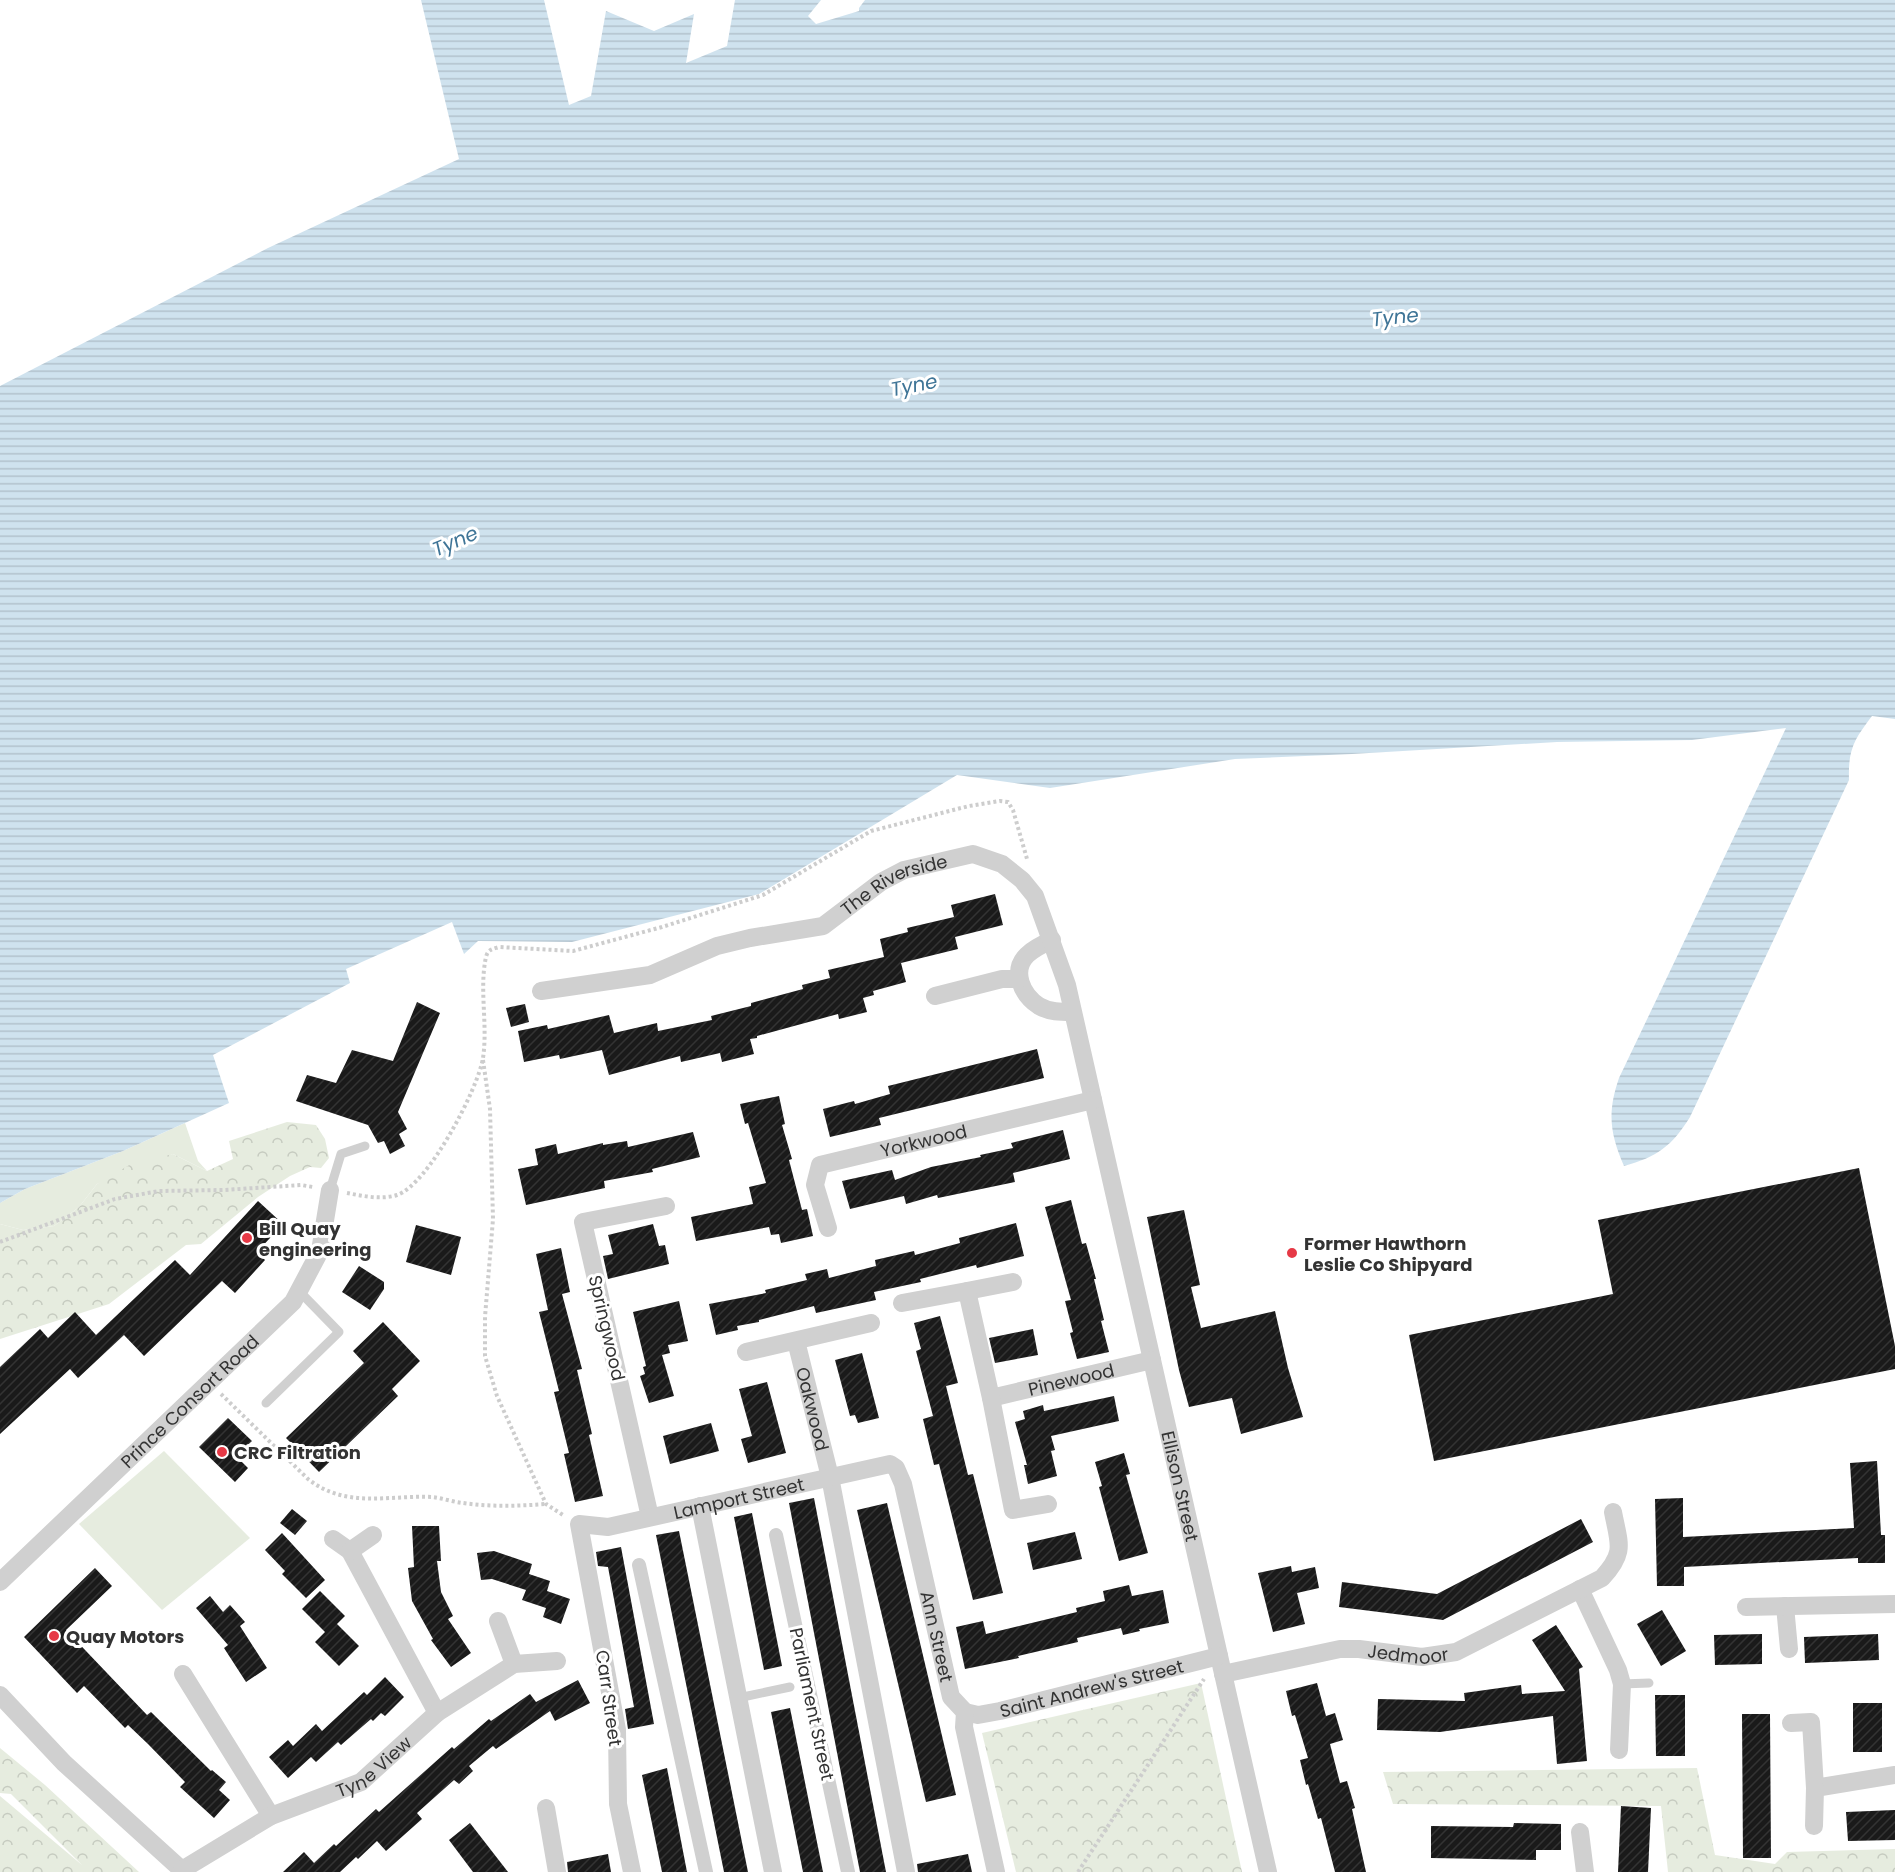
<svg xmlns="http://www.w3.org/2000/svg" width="1895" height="1872" viewBox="0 0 1895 1872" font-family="Poppins,sans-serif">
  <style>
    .grass { fill: #e6ecdf }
    .forest { fill: url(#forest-crowns) }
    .water { fill: url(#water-rules) }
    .building { fill: url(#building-hatch) }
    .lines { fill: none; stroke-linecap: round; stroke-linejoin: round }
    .path { stroke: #cdcdcd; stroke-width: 4; stroke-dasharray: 3 3; stroke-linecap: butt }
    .service { stroke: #d0d0d0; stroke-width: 9 }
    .pedestrian { stroke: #d0d0d0; stroke-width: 14 }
    .minor { stroke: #d0d0d0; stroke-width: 18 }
    .poi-dot { fill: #e63946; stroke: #fff; stroke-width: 2 }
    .labels { text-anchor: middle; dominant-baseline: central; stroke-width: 6; stroke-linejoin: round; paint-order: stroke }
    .street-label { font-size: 18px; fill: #333; stroke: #fff }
    .poi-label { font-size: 18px; font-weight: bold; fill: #333; stroke: #fff; text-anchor: start }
    .water-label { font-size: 20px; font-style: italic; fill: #3f7597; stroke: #fff }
  </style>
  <defs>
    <pattern id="forest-crowns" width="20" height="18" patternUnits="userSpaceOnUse" patternTransform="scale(1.5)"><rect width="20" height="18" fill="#e6ecdf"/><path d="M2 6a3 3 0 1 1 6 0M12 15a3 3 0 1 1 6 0" fill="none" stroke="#c6cbc0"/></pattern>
    <pattern id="water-rules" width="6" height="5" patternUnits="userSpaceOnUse" patternTransform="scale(1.5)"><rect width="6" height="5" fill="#cfe2ee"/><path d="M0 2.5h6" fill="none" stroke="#b2c2cd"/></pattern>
    <pattern id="building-hatch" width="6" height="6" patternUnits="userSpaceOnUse" patternTransform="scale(1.5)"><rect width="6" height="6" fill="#1a1a1a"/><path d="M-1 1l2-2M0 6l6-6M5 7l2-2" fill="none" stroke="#333"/></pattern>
  </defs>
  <rect width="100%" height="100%" fill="#fff"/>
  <g class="grass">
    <path d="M185 1123 198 1161 207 1171 173 1154 97 1184 79 1207 54 1226 23 1230 0 1224V1203L25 1189 123 1151Z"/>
    <path d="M164 1451 250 1538 162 1610 79 1524Z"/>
  </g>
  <g class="forest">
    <path d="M287 1122 316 1125 325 1139 329 1158 321 1168 310 1167 290 1176 258 1197 201 1244 186 1245 109 1304 0 1339V1224L23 1230 54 1226 79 1207 97 1184 131 1164 173 1154 207 1171 233 1159 229 1141Z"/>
    <path d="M1201 1683 1242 1872H1016L982 1733Z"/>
    <path d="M0 1748 45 1785 139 1872H0V1796L82 1865 11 1794 0 1793Z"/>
    <path d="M1697 1768 1715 1855 1775 1864 1787 1852 1895 1849V1872H1668L1661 1806 1393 1804 1383 1772Z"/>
  </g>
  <path class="water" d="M421 0H544L569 105 591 96 606 11 654 31 694 14 686 63 727 46 735 0H821L808 16 816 24 859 11V8L865 0H1895V719L1872 716C1854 740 1848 749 1849 780L1690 1117C1672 1146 1657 1157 1624 1166 1610 1134 1607 1113 1619 1078L1786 728 1692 740 1557 742 1352 754 1235 759 1050 788 957 775 759 894 572 942 478 941 464 954 452 922 346 969 350 983 213 1055 229 1103 123 1151 25 1189 0 1203V386L268 248 459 159Z"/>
  <g class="building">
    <path d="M995 894 1003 925 955 937 958 949 901 963 906 982 873 991 874 995 863 998 867 1012 839 1019 838 1014 757 1036V1038L750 1039 754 1054 722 1062 720 1053 681 1062 680 1056 609 1075 602 1050 560 1059 559 1055 524 1062 518 1031 547 1025 548 1029 609 1015 614 1033 657 1023 658 1031 712 1020 711 1016 751 1006V1003L803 989 802 985 830 978 828 970 884 957 880 939 908 932 907 928 954 917 951 905Z"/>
    <path d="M417 1002 440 1013 398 1112 407 1129 399 1134 405 1146 390 1154 384 1141 378 1143 368 1125 296 1101 307 1075 336 1083 352 1050 393 1061Z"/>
    <path d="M525 1004 529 1022 511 1027 506 1008Z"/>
    <path d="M1037 1049 1044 1078 879 1118 881 1125 830 1137 823 1109 854 1101 855 1104 890 1094 888 1086Z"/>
    <path d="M779 1096 785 1124 782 1125 792 1159 789 1160 802 1210 807 1209 813 1236 781 1243 779 1234 771 1235 769 1227 696 1241 691 1217 753 1204 749 1187 766 1183 748 1123 745 1124 740 1104Z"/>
    <path d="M1063 1130 1070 1159 1013 1173 1015 1182 938 1198 937 1195 906 1204 904 1196 850 1209 842 1181 892 1170 895 1180 931 1167 981 1157 980 1155 1013 1148 1011 1143Z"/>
    <path d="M693 1132 700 1157 652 1169 653 1172 604 1181 605 1188 526 1205 518 1169 538 1165 535 1149 556 1144 558 1154 603 1143V1145L627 1141 628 1147Z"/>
    <path d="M1859 1168 1895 1346V1369L1434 1461 1409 1335 1613 1294 1598 1220Z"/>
    <path d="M1071 1200 1082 1244 1086 1243 1096 1279H1094L1104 1320 1101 1321 1109 1352 1077 1359 1070 1333 1073 1332 1065 1301 1071 1300 1045 1207Z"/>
    <path d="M258 1201 283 1224 257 1252 265 1260 235 1293 222 1281 144 1356 124 1335 78 1378 70 1369 0 1434V1367L40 1329 48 1338 75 1312 96 1335 175 1260 190 1275Z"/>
    <path d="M1184 1210 1200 1285 1191 1287 1201 1328 1275 1311 1288 1368 1303 1417 1241 1434 1232 1398 1189 1407 1179 1370 1147 1217Z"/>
    <path d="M1016 1223 1024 1256 977 1268 976 1265 920 1279 921 1282 874 1292 876 1300 816 1313 814 1306 759 1320V1322L737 1326 738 1330 716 1335 709 1304 766 1293 765 1290 807 1280 805 1274 827 1269 829 1278 876 1266 875 1260 914 1251 915 1255 960 1243 959 1238Z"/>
    <path d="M653 1224 659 1246 665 1245 669 1264 608 1279 603 1256 613 1254 608 1235Z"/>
    <path d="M416 1225 461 1237 451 1275 406 1262Z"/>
    <path d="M561 1248 570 1292 562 1294 582 1369 577 1370 592 1434 589 1435 603 1496 575 1502 564 1454 569 1453 554 1392 559 1391 539 1312 548 1310 536 1254Z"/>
    <path d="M359 1266 384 1282V1289L370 1310 342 1292Z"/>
    <path d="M679 1301 688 1341 668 1345 670 1353 662 1355 674 1396 649 1403 640 1376 645 1374 643 1367 646 1366 633 1312Z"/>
    <path d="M940 1316 958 1383 946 1386 968 1475 973 1474 1003 1593 973 1600 939 1464 934 1465 923 1419 933 1416 916 1351 921 1349 914 1323Z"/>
    <path d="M383 1322 420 1361 392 1389 398 1396 319 1472 286 1438 364 1363 353 1351Z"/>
    <path d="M1033 1329 1038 1355 995 1363 989 1338Z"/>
    <path d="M862 1353 879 1418 858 1423 855 1415 850 1416 835 1360Z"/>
    <path d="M767 1382 786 1453 748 1463 741 1439 752 1436 739 1389Z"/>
    <path d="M1114 1396 1119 1421 1051 1436 1055 1450 1051 1451 1057 1476 1028 1484 1024 1465H1027L1015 1422 1025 1419 1023 1411 1043 1405 1044 1411Z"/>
    <path d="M228 1418 252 1441 236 1456 248 1468 235 1482 199 1447Z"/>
    <path d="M711 1423 719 1451 670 1464 663 1436Z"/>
    <path d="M1124 1453 1130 1474 1126 1475 1148 1553 1119 1561 1099 1487 1102 1486 1095 1462Z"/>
    <path d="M1877 1461 1881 1535H1885V1563H1858V1558L1684 1567V1586H1657L1655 1499 1683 1498V1537L1854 1528 1850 1463Z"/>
    <path d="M814 1498 886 1872H860L789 1503Z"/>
    <path d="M887 1503 956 1795 926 1802 857 1510Z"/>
    <path d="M292 1509 307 1521 295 1535 280 1523Z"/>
    <path d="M752 1513 782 1666 764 1670 734 1517Z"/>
    <path d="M1581 1519 1593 1542 1443 1620 1339 1607 1342 1582 1437 1594Z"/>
    <path d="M412 1526H439L441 1561H437L441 1592 453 1616 448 1619 471 1653 451 1667 431 1640 433 1639 412 1601 408 1568 414 1567Z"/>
    <path d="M679 1531 748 1872H724L656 1535Z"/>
    <path d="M1075 1532 1082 1559 1033 1570 1027 1543Z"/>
    <path d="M282 1533 325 1580 306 1598 282 1574 285 1571 265 1550Z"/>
    <path d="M621 1547 654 1724 628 1729 625 1709 634 1707 608 1567 598 1566 596 1552Z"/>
    <path d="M494 1551 532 1564 529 1574 550 1581 547 1591 570 1599 561 1624 543 1617 546 1608 522 1600 526 1590 492 1579 481 1580 477 1553Z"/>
    <path d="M1291 1566 1292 1572 1315 1567 1319 1588 1297 1593 1305 1624 1273 1632 1258 1573Z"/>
    <path d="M95 1568 112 1586 66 1630 147 1715 151 1712 211 1771 212 1770 226 1782 219 1790 230 1800 214 1818 180 1787 185 1782 148 1744 128 1725 125 1728 84 1686 77 1693 24 1637Z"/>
    <path d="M1129 1585 1132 1596 1163 1590 1169 1623 1139 1629 1140 1631 1123 1635 1121 1628 1077 1638 1078 1642 1018 1656 1019 1658 965 1669 956 1627 983 1621 986 1634 1077 1612 1076 1608 1105 1601 1103 1591Z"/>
    <path d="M320 1591 345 1616 337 1624 359 1646 339 1666 315 1642 325 1632 302 1609Z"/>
    <path d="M210 1596 223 1612 230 1605 245 1622 240 1626 267 1668 246 1682 224 1648 228 1645 196 1608Z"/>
    <path d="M1662 1610 1686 1651 1661 1666 1637 1624Z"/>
    <path d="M1556 1625 1583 1667 1579 1669 1587 1761 1557 1764 1553 1716 1440 1732 1377 1730 1378 1699 1465 1701 1464 1693 1521 1685 1522 1694 1565 1691 1532 1640Z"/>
    <path d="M1762 1634V1664L1715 1665 1714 1635Z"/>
    <path d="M1878 1634 1879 1660 1805 1663 1804 1637Z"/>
    <path d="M385 1677 404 1697 385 1716 381 1713 373 1721 371 1719 341 1745 338 1742 316 1762 311 1757 288 1778 269 1757 288 1740 293 1746 316 1724 322 1731 364 1692 367 1695Z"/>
    <path d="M578 1680 590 1703 555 1721 550 1711 496 1749 493 1746 469 1766 473 1771 459 1784 454 1780 417 1813 422 1819 386 1851 377 1841 358 1859 356 1857 340 1872H283L304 1852 314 1863 334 1844 336 1846 376 1809 379 1812 452 1747 454 1749 489 1719 491 1721 530 1694 536 1702Z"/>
    <path d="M1317 1683 1326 1716 1335 1713 1343 1740 1330 1744 1340 1783 1347 1781 1355 1808 1352 1809 1366 1872H1335L1321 1818 1318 1819 1308 1784 1306 1785 1300 1760 1308 1758 1295 1715 1292 1716 1286 1691Z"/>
    <path d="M1655 1695H1685V1756H1656Z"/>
    <rect x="1853" y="1703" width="29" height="49"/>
    <path d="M790 1708 823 1872H803L771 1712Z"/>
    <path d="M1742 1714H1770L1771 1858H1743Z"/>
    <path d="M667 1768 687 1872H662L642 1775Z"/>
    <path d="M1621 1806 1651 1808 1648 1872H1618Z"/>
    <path d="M1895 1810V1840L1848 1841 1846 1812Z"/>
    <path d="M470 1823 508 1872H473L449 1840Z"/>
    <path d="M1514 1823 1561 1824V1850H1536V1860L1431 1858V1826L1513 1827Z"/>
    <path d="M608 1854 611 1872H568L567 1862Z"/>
    <path d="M968 1854 972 1872H918L917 1864Z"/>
  </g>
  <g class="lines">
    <g class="path">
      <path d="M483 1060 490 1109 493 1219 485 1317V1356L497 1396 546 1504 563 1515"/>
      <path d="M347 1193C363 1196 381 1200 397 1195 428 1185 478 1089 483 1058 488 1025 479 989 486 957 488 949 493 949 499 947L573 951 662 927 763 895 871 831 969 806 1000 801 1008 802 1013 810 1027 859"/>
      <path d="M0 1242 115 1199 159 1191 224 1190 301 1185 313 1187"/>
      <path d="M221 1394 308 1479C346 1509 388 1495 432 1497 442 1498 453 1502 463 1503 491 1507 518 1506 546 1504"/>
      <path d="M1078 1872 1204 1679"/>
    </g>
    <g class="service">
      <path d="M330 1190 341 1154 365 1146"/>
      <path d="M266 1403 339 1332 299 1291"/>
      <path d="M1622 1684 1649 1683"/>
      <path d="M738 1698 790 1687"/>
    </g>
    <g class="pedestrian">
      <path d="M776 1535 848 1872"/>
      <path d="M639 1565 706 1872"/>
    </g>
    <g class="minor">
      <path d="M1052 940C1043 944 1034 948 1027 955 1011 971 1022 995 1039 1006 1049 1012 1061 1012 1072 1012"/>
      <path id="s1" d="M541 991 650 975 717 946 750 938 823 926 881 882 904 870 973 854 1002 864 1022 880 1035 896 1067 985 1268 1872"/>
      <path d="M935 996 1002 979H1018"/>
      <path id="s2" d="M828 1228 815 1185 820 1165 1093 1100"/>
      <path d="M967 1291 1013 1282"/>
      <path id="s3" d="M902 1303 967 1291 991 1398 1152 1360"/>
      <path id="s4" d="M796 1341 830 1477 906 1872"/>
      <path d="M746 1352 871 1323"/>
      <path d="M991 1398 1013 1510 1048 1504"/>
      <path d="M700 1506 773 1872"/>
      <path d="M650 1517 583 1222 666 1206"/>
      <path d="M333 1539 350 1551 437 1713"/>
      <path d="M350 1551 373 1535"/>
      <path id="s5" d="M0 1582 293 1302 320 1251 330 1190"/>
      <path d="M1580 1589 1618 1670 1622 1684 1619 1750"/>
      <path d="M1785 1606 1789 1649"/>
      <path d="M1746 1607 1895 1604"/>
      <path d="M498 1621 514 1664"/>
      <path d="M183 1674 271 1816"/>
      <path id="s6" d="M1223 1674 1340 1649H1359L1422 1657 1456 1652 1602 1578C1626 1552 1619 1544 1613 1512"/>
      <path d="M0 1695 64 1763 184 1872"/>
      <path id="s7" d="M965 1712 978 1715 1000 1711 1219 1656"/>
      <path d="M965 1712 964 1727 996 1872"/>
      <path d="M1791 1723 1811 1722 1815 1788 1895 1775"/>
      <path d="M546 1808 557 1872"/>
      <path d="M1814 1826 1815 1788"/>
      <path d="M1580 1832 1585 1872"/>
      <path id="s8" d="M182 1870 271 1816 361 1782 437 1713 514 1664 557 1661"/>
      <path id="s9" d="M632 1872 618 1804 617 1730 579 1524 608 1527 890 1464 896 1468 903 1484 951 1697 965 1712"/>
    </g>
  </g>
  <g class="poi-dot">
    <circle cx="247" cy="1238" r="6"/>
    <circle cx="1292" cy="1253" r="6"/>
    <circle cx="222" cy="1452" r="6"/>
    <circle cx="54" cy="1636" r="6"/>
  </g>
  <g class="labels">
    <g class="street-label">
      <text stroke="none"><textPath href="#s1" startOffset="375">The Riverside</textPath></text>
      <text stroke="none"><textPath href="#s2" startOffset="172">Yorkwood</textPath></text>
      <text transform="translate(607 1328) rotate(77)">Springwood</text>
      <text stroke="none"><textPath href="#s3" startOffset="258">Pinewood</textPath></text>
      <text stroke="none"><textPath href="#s5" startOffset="262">Prince Consort Road</textPath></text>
      <text stroke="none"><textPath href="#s4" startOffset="70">Oakwood</textPath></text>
      <text stroke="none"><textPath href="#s1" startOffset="1146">Ellison Street</textPath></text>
      <text stroke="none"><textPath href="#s9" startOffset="516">Lamport Street</textPath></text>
      <text stroke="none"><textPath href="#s9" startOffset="852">Ann Street</textPath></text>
      <text stroke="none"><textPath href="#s6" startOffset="188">Jedmoor</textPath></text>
      <text stroke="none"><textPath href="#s7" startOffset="130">Saint Andrew's Street</textPath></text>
      <text transform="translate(609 1698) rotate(82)">Carr Street</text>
      <text transform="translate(812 1704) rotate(78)">Parliament Street</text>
      <text stroke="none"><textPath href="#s8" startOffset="219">Tyne View</textPath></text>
    </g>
    <g class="poi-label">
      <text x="259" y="1228">Bill Quay<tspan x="259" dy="21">engineering</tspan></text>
      <text x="1304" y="1243">Former Hawthorn<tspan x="1304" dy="21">Leslie Co Shipyard</tspan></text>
      <text x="234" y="1452">CRC Filtration</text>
      <text x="66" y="1636">Quay Motors</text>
    </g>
    <g class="water-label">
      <text transform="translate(1395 317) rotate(-6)">Tyne</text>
      <text transform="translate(914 385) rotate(-11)">Tyne</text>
      <text transform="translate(455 541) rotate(-23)">Tyne</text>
    </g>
  </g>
</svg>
